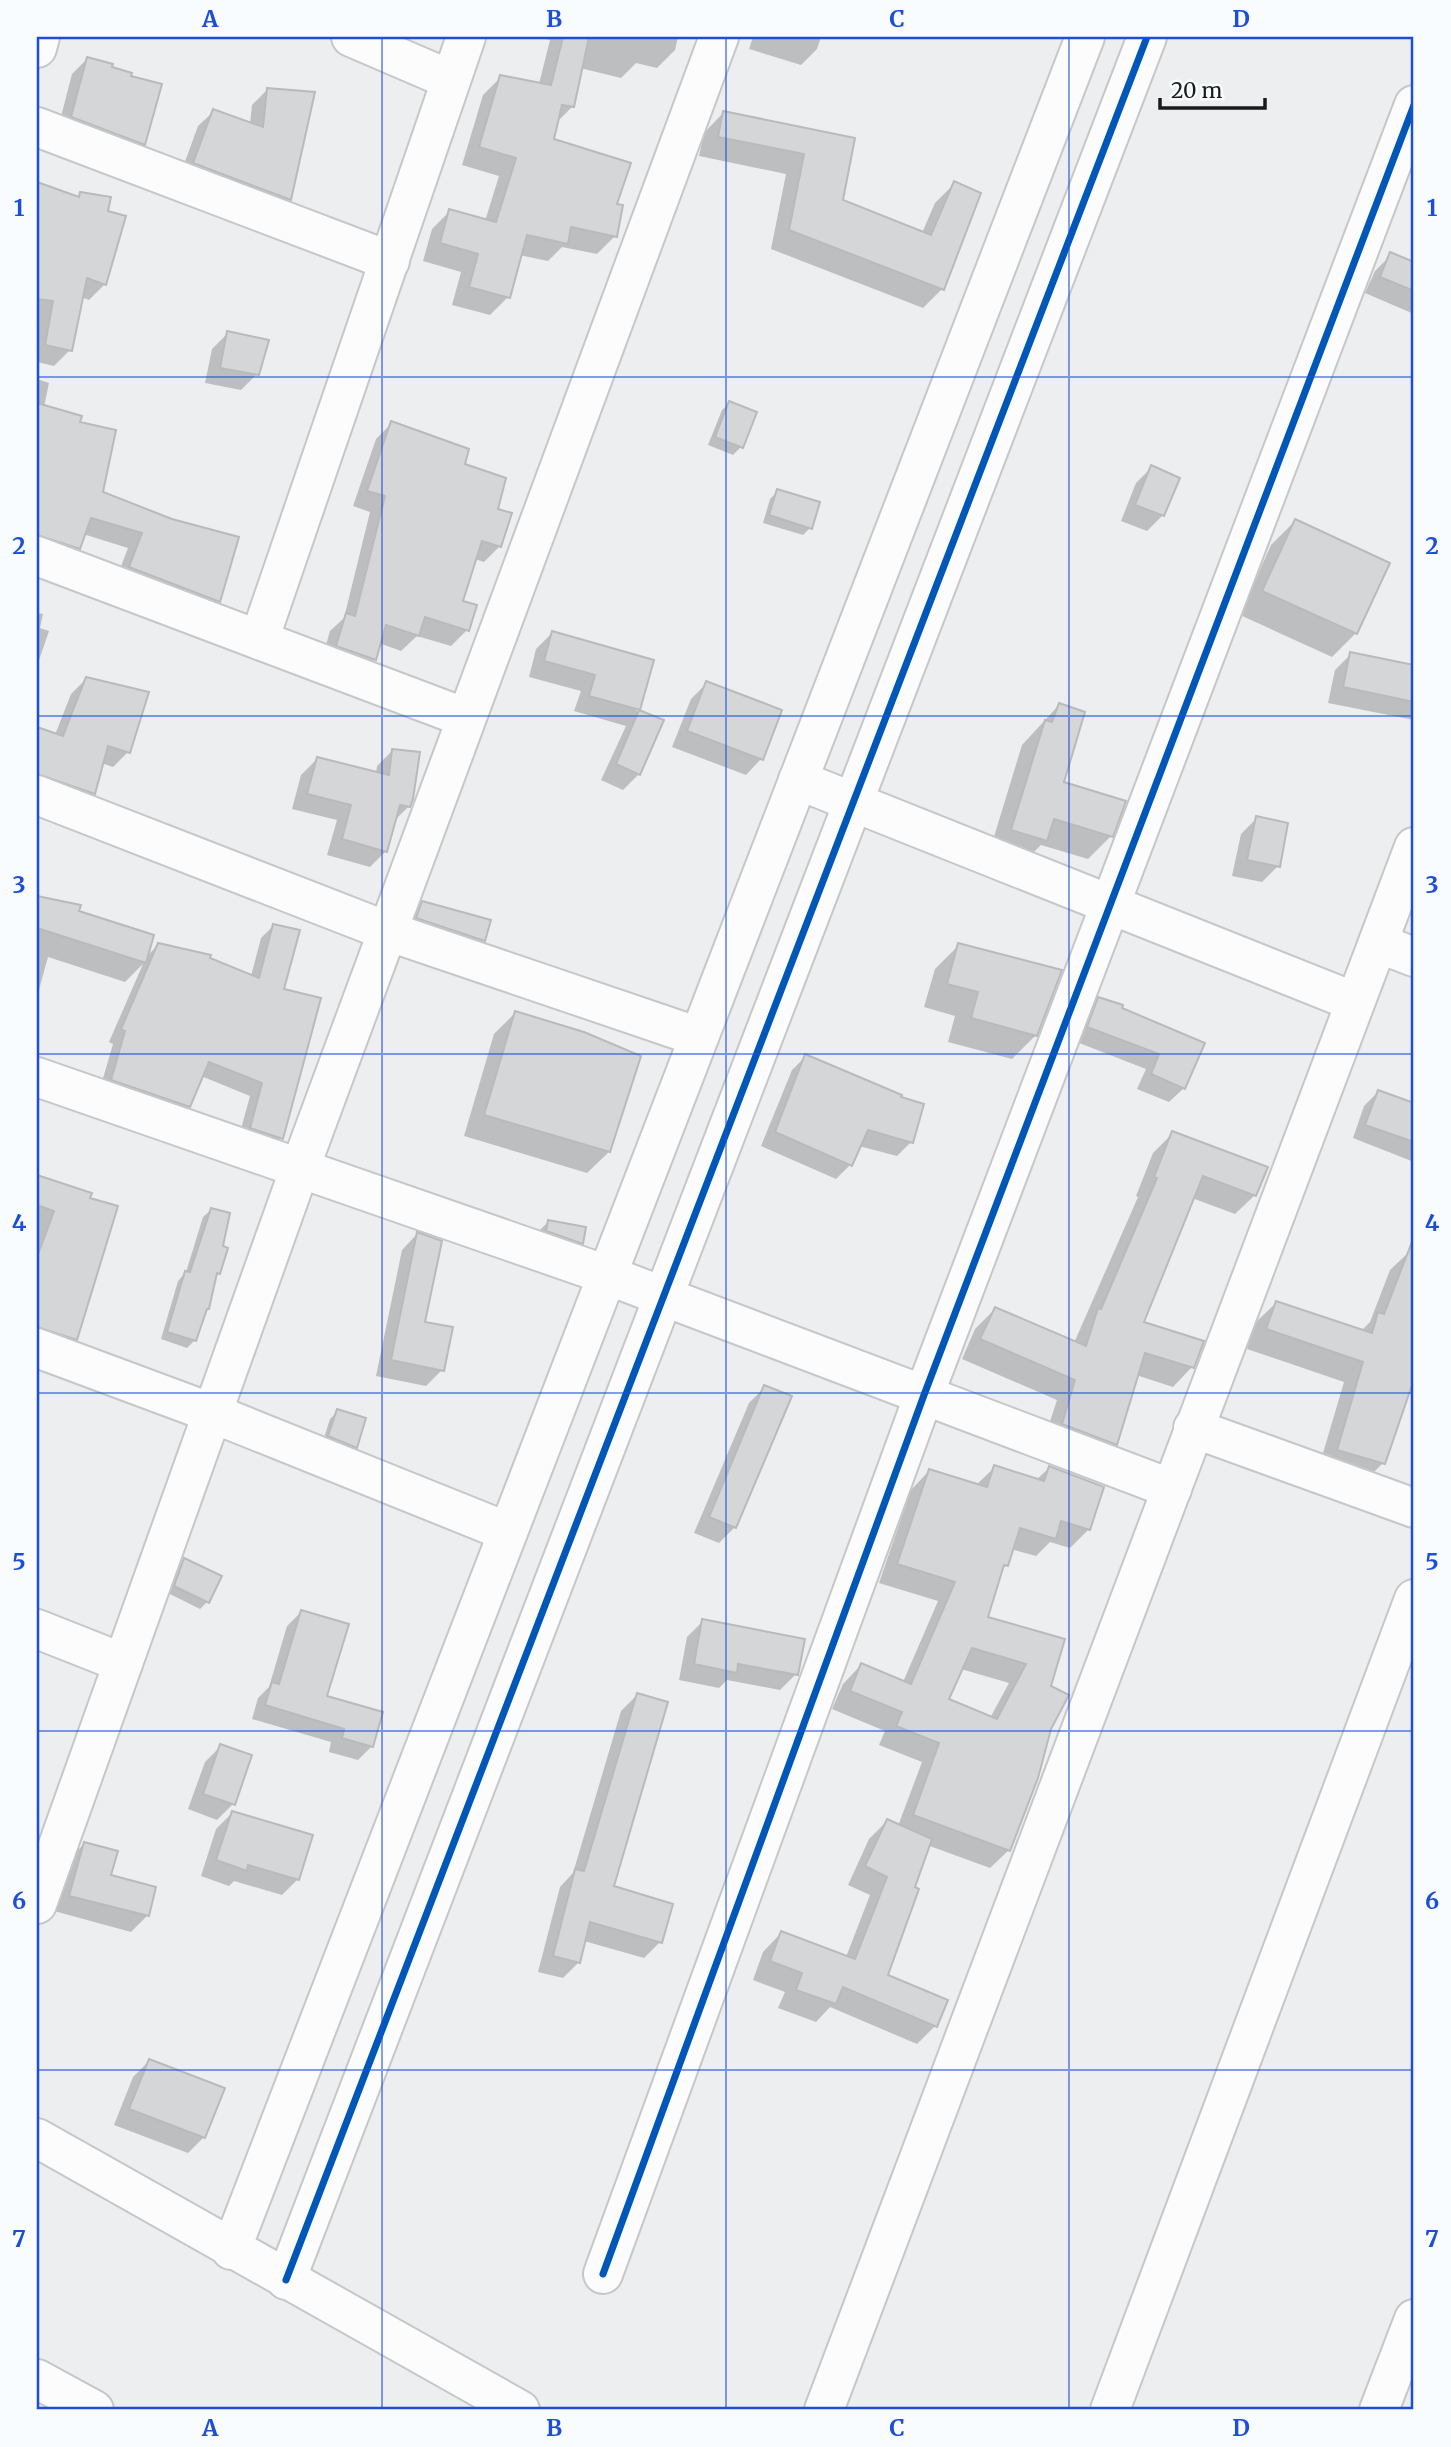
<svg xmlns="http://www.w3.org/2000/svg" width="1451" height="2447" viewBox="0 0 1451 2447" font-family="Merriweather,serif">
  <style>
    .shadow { fill: #0003; fill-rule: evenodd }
    .building { fill: #d5d6d7; stroke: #b8babb; stroke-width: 2; fill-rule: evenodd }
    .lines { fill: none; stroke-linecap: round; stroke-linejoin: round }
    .minor-casing { stroke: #c6c7c8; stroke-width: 42 }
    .highway-casing { stroke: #c6c7c8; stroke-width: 42 }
    .minor { stroke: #fcfcfd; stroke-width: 38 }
    .highway { stroke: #fcfcfd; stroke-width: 38 }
    .cycleway-casing { stroke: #f9fcfe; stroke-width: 11 }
    .cycleway { stroke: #0057b8; stroke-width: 7 }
    .grid { fill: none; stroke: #1d4ed8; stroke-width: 2; stroke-opacity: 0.55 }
    .neatline { fill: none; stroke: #1d4ed8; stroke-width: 2.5 }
    .grid-label { font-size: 23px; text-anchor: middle; font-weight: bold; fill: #1d4ed8 }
  </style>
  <rect width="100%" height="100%" fill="#eceef0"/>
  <g class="shadow">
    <path d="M536 37H678L675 50 657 68 636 63 621 78 580 68 572 107 556 123 552 140 615 205V236L597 254 562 247 548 261 519 255 508 297 490 315 452 305 461 272 423 261 432 229 450 211 485 221 499 176 462 165 483 95 501 77 539 84 550 40Z"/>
    <path d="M753 37H821L817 49 801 65 749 49Z"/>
    <path d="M87 59 144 144 129 159 57 132 72 74Z"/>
    <path d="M267 90 290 199 274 214 179 178 198 126 214 111 250 124 252 105Z"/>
    <path d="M723 113 853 139 840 202 922 233 935 203 955 183 942 289 923 308 771 249 786 174 699 156 704 133Z"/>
    <path d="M37 184 76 198 81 194 106 212 105 284 89 300 81 297 70 350 54 366 37 362V296L40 279 37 278Z"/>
    <path d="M1391 255 1414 264V314L1365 293 1375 271Z"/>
    <path d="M228 333 257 374 241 390 205 383 212 349Z"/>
    <path d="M37 379 49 383 44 407 78 424 101 493 219 601 204 616 115 582 128 548 83 534 78 548 64 563 37 554Z"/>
    <path d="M730 403 741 447 733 455 708 445 722 410Z"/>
    <path d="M392 423 463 466 496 510 500 546 484 562 475 559 460 602 475 606 467 630 451 646 417 636 401 651 379 643 374 660 358 675 321 662 330 631 344 618 370 512 353 506 376 439Z"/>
    <path d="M1152 467 1163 515 1147 531 1121 521 1136 483Z"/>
    <path d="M778 491 810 528 803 535 763 523 770 499Z"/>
    <path d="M1295 521 1356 633 1332 657 1240 615 1271 545Z"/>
    <path d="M37 613 43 614 40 628 49 631 37 666Z"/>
    <path d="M552 633 637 711 662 721 639 774 623 790 601 780 626 726 574 711 581 691 529 677 536 649Z"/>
    <path d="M1351 654 1414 667V720L1328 703 1335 670Z"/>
    <path d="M86 679 128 752 113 767 101 763 94 793 79 808 37 792V729L55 735 71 694Z"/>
    <path d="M707 683 761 759 746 775 672 747 691 699Z"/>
    <path d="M1059 705 1062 784 1111 836 1088 859 1041 845 1023 863 989 853 1022 745Z"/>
    <path d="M393 750 409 806 394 821 386 851 370 867 327 855 337 820 292 809 301 775 317 759 376 774 377 766Z"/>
    <path d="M1257 818 1278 866 1262 882 1232 876 1241 834Z"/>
    <path d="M37 898 79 907 77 913 146 957 158 945 208 959 251 976 261 938 273 926 281 990V1138L269 1151 238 1140 250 1096 201 1076 188 1106 175 1119 99 1092 113 1044 109 1042 143 964 125 982 48 957 37 997Z"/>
    <path d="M423 903 484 940 469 955 408 918Z"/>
    <path d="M959 945 1036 1035 1012 1059 948 1042 955 1016 924 1007 935 969Z"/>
    <path d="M1099 999 1202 1044 1184 1088 1169 1102 1137 1089 1146 1069 1074 1041 1084 1014Z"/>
    <path d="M515 1013 609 1152 587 1173 464 1136 494 1034Z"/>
    <path d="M806 1056 911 1142 897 1156 859 1146 850 1165 836 1179 761 1146 792 1070Z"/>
    <path d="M1378 1092 1414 1106V1162L1353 1138 1364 1106Z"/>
    <path d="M1173 1133 1255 1195 1235 1214 1192 1198 1141 1323 1192 1367 1173 1387 1136 1375 1115 1444 1095 1463 1043 1443 1057 1400 962 1359 975 1329 995 1309 1074 1343 1138 1197 1136 1196 1153 1153Z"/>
    <path d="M37 1177 90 1194 75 1339 58 1356 37 1348Z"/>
    <path d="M211 1210 219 1273 214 1278 208 1308 195 1340 187 1348 161 1339 178 1281 186 1272 203 1217Z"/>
    <path d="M548 1222 581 1243 566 1259 532 1238Z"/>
    <path d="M417 1234 423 1323 442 1370 426 1386 376 1376 402 1250Z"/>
    <path d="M1410 1251 1414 1253V1373L1383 1463 1363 1483 1318 1470 1344 1382 1247 1349 1256 1322 1276 1303 1361 1331 1370 1322 1390 1270Z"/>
    <path d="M765 1387 735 1527 719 1543 694 1533 749 1403Z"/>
    <path d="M338 1411 355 1447 348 1454 322 1444 330 1419Z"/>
    <path d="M995 1467 1036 1480 1049 1468 1089 1529 1070 1548 1050 1542 1036 1556 1011 1549 1006 1565 1000 1571 986 1618 1049 1686 1050 1728 1009 1850 990 1868 927 1845 886 1976 935 2026 917 2044 830 2007 816 2022 778 2008 785 1992 753 1980 763 1952 781 1933 846 1957 870 1895 848 1885 869 1839 887 1821 898 1826 922 1762 879 1745 885 1731 832 1709 843 1684 861 1665 903 1682 938 1601 879 1583 911 1490 929 1471 976 1485ZM961 1669 1009 1683 990 1718 946 1700Z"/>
    <path d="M185 1561 207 1602 200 1609 168 1593 177 1568Z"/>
    <path d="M301 1612 324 1698 372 1746 358 1760 329 1752 331 1742 252 1719 258 1698 269 1687 287 1626Z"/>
    <path d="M703 1621 796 1674 780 1690 727 1680 719 1688 679 1680 687 1637Z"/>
    <path d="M637 1695 612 1887 660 1942 644 1958 584 1941 579 1962 563 1978 538 1972 560 1887 573 1873 621 1711Z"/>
    <path d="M221 1746 233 1804 217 1820 188 1809 205 1762Z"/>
    <path d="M232 1813 298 1879 282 1895 234 1881 229 1886 201 1876 216 1829Z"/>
    <path d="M84 1844 109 1877 154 1888 147 1916 131 1932 54 1911 68 1860Z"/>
    <path d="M149 2061 204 2137 188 2153 114 2125 133 2077Z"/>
  </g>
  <g class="building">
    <path d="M563 37H589L574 107 562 105 554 139 631 163 617 204 623 205 617 237 571 227 568 244 527 235 510 298 469 287 478 254 440 243 449 209 496 222 516 158 479 147 500 75 551 85Z"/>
    <path d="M87 57 113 64 112 67 132 73 131 76 162 84 145 145 71 117Z"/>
    <path d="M267 88 315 92 291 200 193 163 213 109 263 127Z"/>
    <path d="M723 111 855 138 843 200 931 235 954 181 981 193 944 290 789 230 804 154 718 137Z"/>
    <path d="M37 182 79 197 80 192 111 197 108 211 126 216 106 285 87 278 72 351 45 345 53 301 37 299Z"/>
    <path d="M1390 252 1414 262V291L1380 277Z"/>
    <path d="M227 331 269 340 259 375 220 368Z"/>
    <path d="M729 401 757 412 743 448 715 437Z"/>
    <path d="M37 403 82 416 80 422 116 430 103 492 172 519 239 537 220 602 129 567 142 533 91 518 80 549 37 535Z"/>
    <path d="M391 421 469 449 465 464 506 478 498 509 512 513 501 547 482 541 463 601 477 605 469 631 425 617 419 636 386 625 376 660 336 646 346 613 355 616 385 496 367 491Z"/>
    <path d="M1151 465 1180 478 1164 516 1135 505Z"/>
    <path d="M777 489 820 502 812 529 769 515Z"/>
    <path d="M1295 519 1390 563 1357 634 1262 591Z"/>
    <path d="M552 631 654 660 640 710 589 696 595 675 544 661Z"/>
    <path d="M1350 652 1414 665V702L1343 687Z"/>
    <path d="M86 677 149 692 130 753 108 746 95 794 37 774V727L63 736Z"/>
    <path d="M706 681 782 710 763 760 687 731Z"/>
    <path d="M1059 703 1085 712 1064 782 1126 801 1113 837 1054 819 1047 841 1011 830 1045 720 1052 722Z"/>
    <path d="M639 710 664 720 640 775 616 764Z"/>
    <path d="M392 749 420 752 413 799 410 807 400 805 387 852 342 839 351 805 307 794 317 757 389 775Z"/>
    <path d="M1256 816 1288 823 1280 867 1247 860Z"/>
    <path d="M37 896 81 905 79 911 154 935 146 963 37 928Z"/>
    <path d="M422 901 491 920 485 941 416 918Z"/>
    <path d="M273 924 300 930 284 989 321 998 283 1139 250 1128 262 1083 209 1062 190 1107 111 1080 125 1031 121 1029 158 943 211 955 210 958 259 978Z"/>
    <path d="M958 943 1062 970 1037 1036 971 1018 978 992 947 984Z"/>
    <path d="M1098 997 1123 1005 1122 1008 1205 1043 1185 1089 1151 1074 1159 1054 1087 1027Z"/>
    <path d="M515 1011 584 1032 641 1056 610 1152 484 1115Z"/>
    <path d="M805 1054 902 1095 901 1097 924 1104 913 1143 868 1130 852 1166 775 1132Z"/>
    <path d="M1378 1090 1414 1103V1142L1365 1125Z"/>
    <path d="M1172 1131 1268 1167 1256 1196 1203 1176 1144 1322 1204 1341 1194 1368 1145 1353 1117 1445 1062 1424 1075 1380 980 1339 995 1307 1086 1346 1098 1308 1101 1309 1157 1178 1154 1177Z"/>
    <path d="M37 1175 92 1193 90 1198 118 1206 77 1340 37 1327V1257L54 1211 37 1205Z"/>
    <path d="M211 1208 230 1213 223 1246 228 1248 220 1274 217 1273 209 1309H207L196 1341 167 1332 185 1271 190 1272Z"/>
    <path d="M548 1220 586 1227 583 1244 546 1231Z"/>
    <path d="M417 1232 442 1241 425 1322 453 1327 444 1371 391 1360Z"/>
    <path d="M1412 1242 1414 1243V1379L1385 1464 1337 1450 1363 1362 1266 1329 1276 1301 1372 1333 1378 1312 1384 1314Z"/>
    <path d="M764 1385 792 1396 736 1528 709 1517Z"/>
    <path d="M337 1409 366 1418 357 1448 328 1436Z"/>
    <path d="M994 1465 1044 1481 1049 1466 1104 1487 1090 1530 1061 1521 1056 1539 1020 1528 1008 1566 1004 1565 988 1617 1065 1639 1051 1686 1069 1695 1051 1729 1038 1778 1010 1851 913 1815 939 1743 896 1726 902 1712 850 1691 861 1663 911 1684 955 1582 897 1564 929 1469 987 1487ZM972 1648 1026 1664 997 1719 949 1699Z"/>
    <path d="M184 1558 222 1576 209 1603 174 1586Z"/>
    <path d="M301 1610 349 1624 327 1696 383 1712 373 1747 342 1738 344 1729 265 1705 272 1682 279 1684Z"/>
    <path d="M702 1619 805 1639 798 1675 738 1664 737 1673 694 1664Z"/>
    <path d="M637 1693 668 1702 614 1886 673 1904 662 1943 590 1922 580 1963 553 1956 575 1869 584 1871Z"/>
    <path d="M220 1744 252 1755 235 1805 203 1794Z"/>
    <path d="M232 1811 313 1835 299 1880 248 1865 247 1871 216 1860Z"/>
    <path d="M887 1819 932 1839 915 1887 919 1889 888 1975 948 2000 937 2027 843 1987 836 2004 796 1990 802 1973 770 1961 781 1931 855 1959 887 1877 865 1866Z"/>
    <path d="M84 1842 118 1851 111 1875 156 1887 149 1916 69 1896Z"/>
    <path d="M149 2059 225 2088 205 2138 129 2109Z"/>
  </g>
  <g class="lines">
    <defs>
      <g id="minor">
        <path d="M351 37 451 80"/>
        <path d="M37 48 40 37"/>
        <path d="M37 127 390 261"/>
        <path d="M37 556 466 718"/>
        <path d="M259 640 466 37"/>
        <path d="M798 780 1355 1002"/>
        <path d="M37 795 387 931 699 1037"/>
        <path d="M1378 943 1414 957"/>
        <path d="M37 1077 607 1275 1172 1489"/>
        <path d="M37 1348 212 1413 508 1532"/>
        <path d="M1193 1428 1414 1508"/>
        <path d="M37 1629 123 1663"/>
        <path d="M37 1904 300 1168 719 37"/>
        <path d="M37 2138 520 2410"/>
        <path d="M231 2250 1085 37"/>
        <path d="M603 2274 924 1395 1414 105"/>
        <path d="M286 2280 1147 37"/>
        <path d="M824 2410 1414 847"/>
        <path d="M1110 2410 1414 1599"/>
        <path d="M1379 2410 1414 2319"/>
      </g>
      <path id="highway" d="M37 2379 94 2410"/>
    </defs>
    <use href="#minor" class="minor-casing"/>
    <use href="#highway" class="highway-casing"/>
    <use href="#minor" class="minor"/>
    <use href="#highway" class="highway"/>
    <defs>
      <g id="cycleway">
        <path d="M603 2274 924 1395 1414 105"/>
        <path d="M286 2280 1147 37"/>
      </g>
    </defs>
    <use href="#cycleway" class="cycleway-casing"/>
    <use href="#cycleway" class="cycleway"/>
  </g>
  <path class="grid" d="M382 37V2410M726 37V2410M1069 37V2410M37 377H1414M37 716H1414M37 1054H1414M37 1393H1414M37 1731H1414M37 2070H1414"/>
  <rect width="1451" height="2447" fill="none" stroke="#f9fcfe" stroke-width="77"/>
  <path d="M1160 98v10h105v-10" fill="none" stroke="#191a1a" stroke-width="3.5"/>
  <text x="1171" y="98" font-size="21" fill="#191a1a" stroke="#f9fcfe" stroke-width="5" paint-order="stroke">20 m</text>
  <rect x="38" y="38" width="1374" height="2370" class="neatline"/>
  <g class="grid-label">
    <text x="210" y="27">A</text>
    <text x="554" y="27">B</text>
    <text x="897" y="27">C</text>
    <text x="1241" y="27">D</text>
    <text x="19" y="216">1</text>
    <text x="1432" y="216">1</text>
    <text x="19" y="554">2</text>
    <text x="1432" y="554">2</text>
    <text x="19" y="893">3</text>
    <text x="1432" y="893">3</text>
    <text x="19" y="1231">4</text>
    <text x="1432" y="1231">4</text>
    <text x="19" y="1570">5</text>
    <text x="1432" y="1570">5</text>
    <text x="19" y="1909">6</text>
    <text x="1432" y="1909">6</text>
    <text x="19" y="2247">7</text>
    <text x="1432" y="2247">7</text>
    <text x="210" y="2436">A</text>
    <text x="554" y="2436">B</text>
    <text x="897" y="2436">C</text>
    <text x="1241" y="2436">D</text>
  </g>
</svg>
